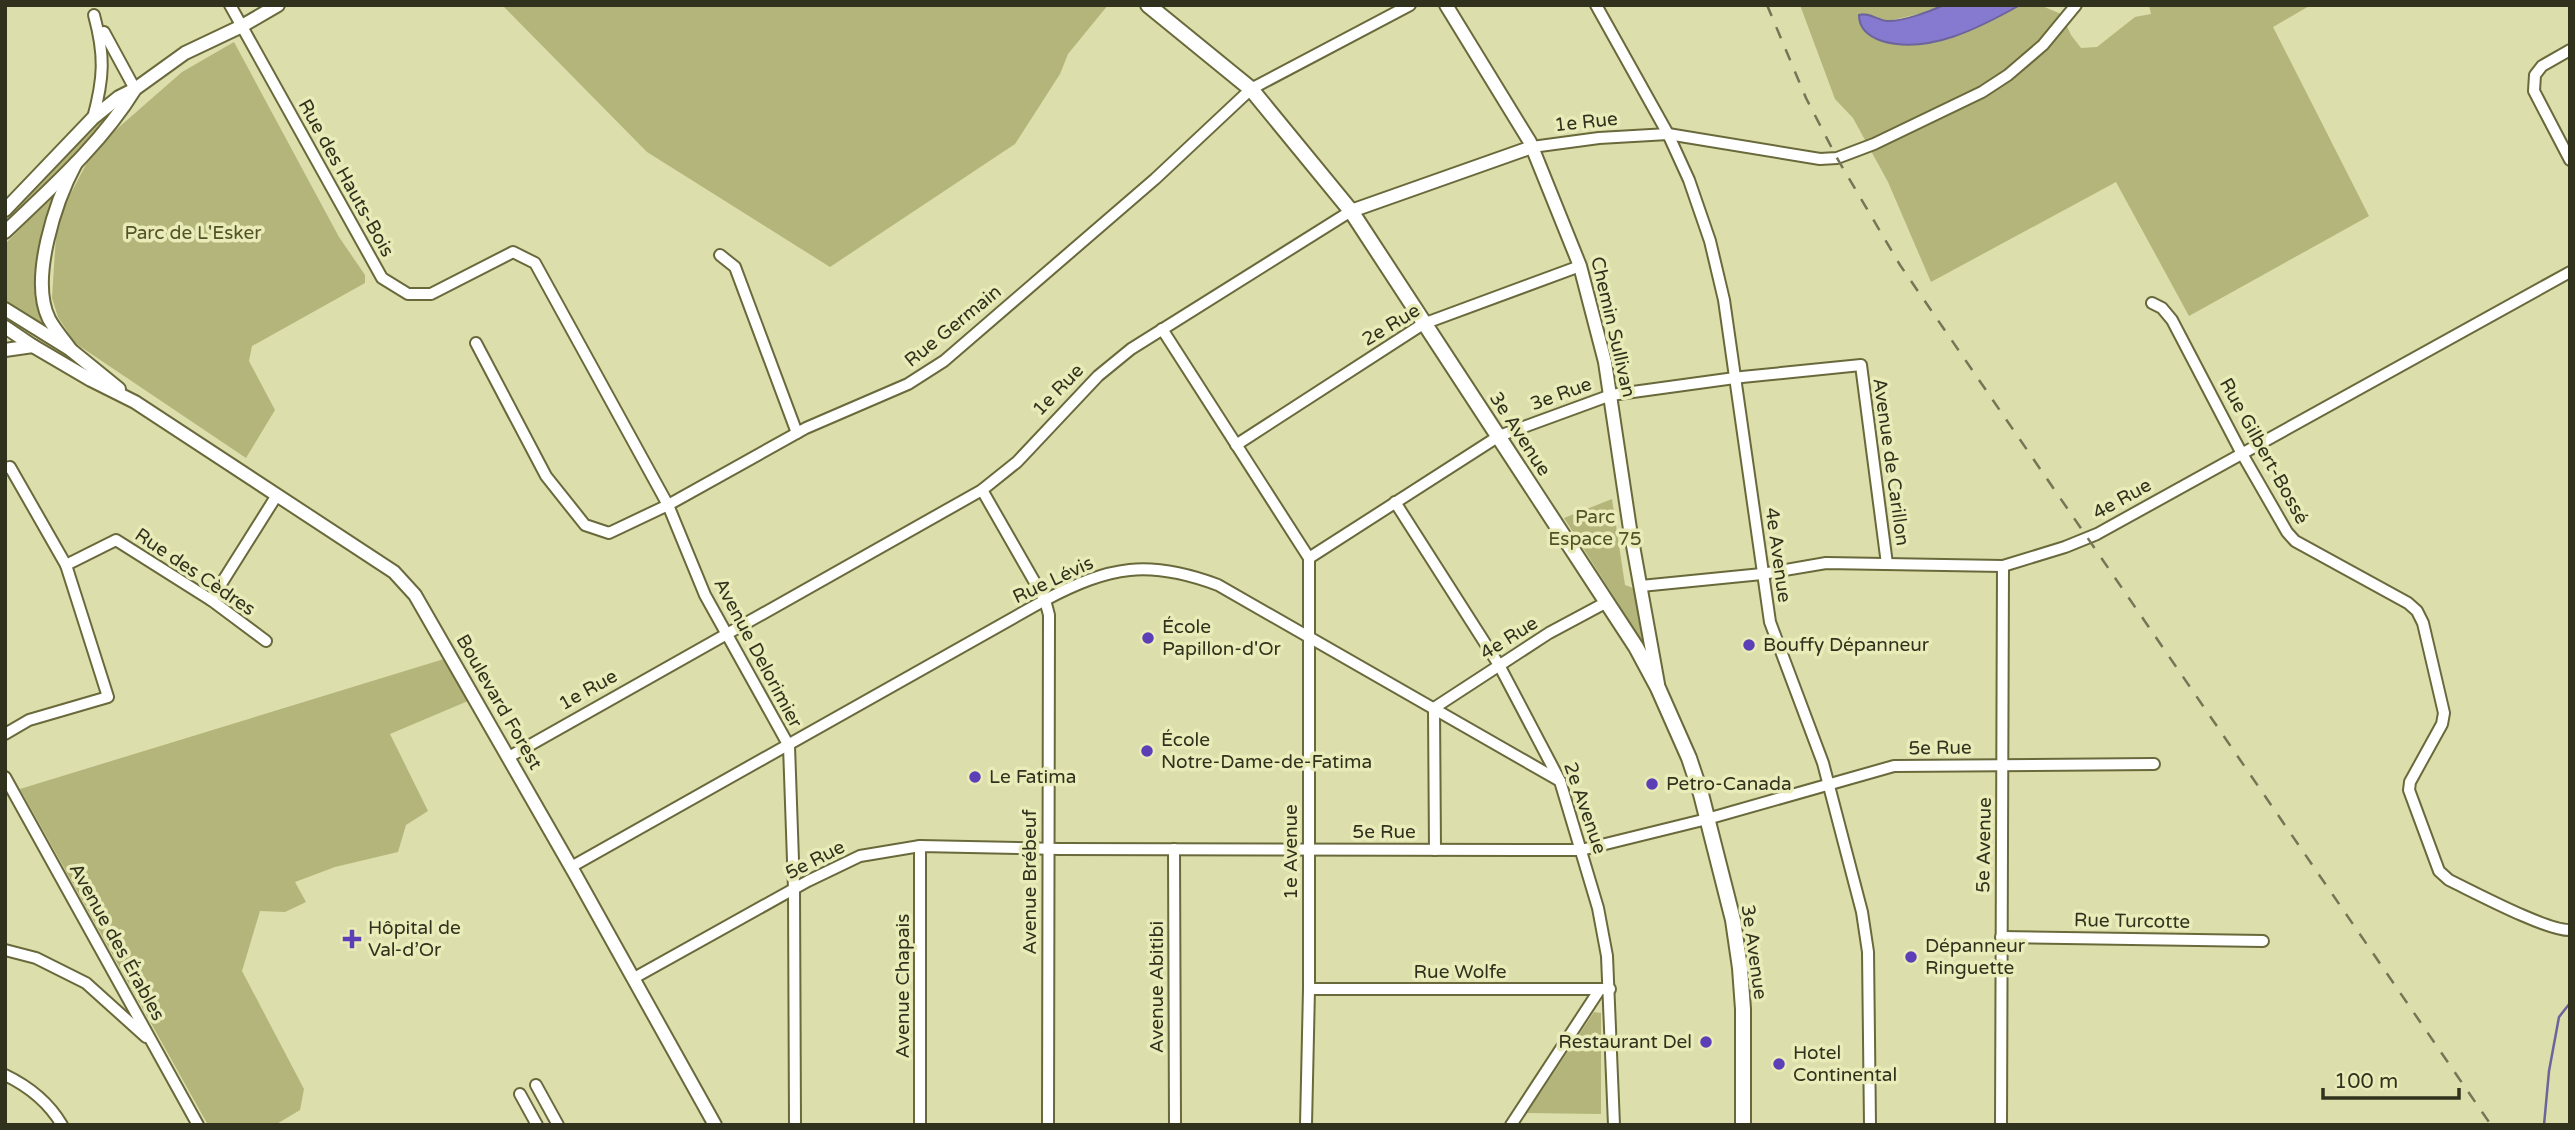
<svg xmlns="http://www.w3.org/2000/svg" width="2575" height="1130" viewBox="0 0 2575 1130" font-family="'Varela Round',sans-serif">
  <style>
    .green { fill: #b4b57a }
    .water { fill: #8679d0; stroke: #6c649b; stroke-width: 2 }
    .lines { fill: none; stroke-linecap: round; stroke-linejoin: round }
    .stream { stroke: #6c649b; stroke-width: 2.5 }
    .minor-casing { stroke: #69693b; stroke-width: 14 }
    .tertiary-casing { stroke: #69693b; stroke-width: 16 }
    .secondary-casing { stroke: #69693b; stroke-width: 18 }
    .minor { stroke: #fff; stroke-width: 10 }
    .tertiary { stroke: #fff; stroke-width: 12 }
    .secondary { stroke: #fff; stroke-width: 14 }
    .rail { stroke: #747655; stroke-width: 2.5; stroke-dasharray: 12 12; stroke-linecap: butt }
    .poi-dot { fill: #5c3eb6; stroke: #e9ebb8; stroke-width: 2.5 }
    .labels { text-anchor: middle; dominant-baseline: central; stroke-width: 7; stroke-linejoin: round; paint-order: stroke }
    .street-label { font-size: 19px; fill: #31321e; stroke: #e9ebb8 }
    .park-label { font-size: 19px; fill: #535327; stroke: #e9ebb8 }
    .poi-label { font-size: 19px; fill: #31321e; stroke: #e9ebb8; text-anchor: start }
  </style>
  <rect width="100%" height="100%" fill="#dcdeab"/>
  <g class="green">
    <path d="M502 5H1108L1068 54 1060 74 1015 144 830 267 647 152Z"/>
    <path d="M1800 5H1944L1932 11 1888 21 1863 13 1859 23 1991 21 2020 5H2040L2061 14 2071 35 2081 48 2097 47 2135 17 2151 14 2149 5H2311L2273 27 2369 216 2189 316 2116 182 1931 282 1888 182 1853 118 1835 99Z"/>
    <path d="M234 42 339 237 365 275V283L252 346 249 361 275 410 246 458 75 343 58 317 52 298 57 220 94 149 182 72Z"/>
    <path d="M122 98 107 125 5 227V215Z"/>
    <path d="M58 191 49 223 42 323 5 300V244Z"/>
    <path d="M1612 499 1625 585 1638 590 1645 644H1644L1564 518Z"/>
    <path d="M444 659 468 701 390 734 428 811 406 825 398 852 335 867 295 882 306 902 285 912 260 911 242 971 304 1089 300 1110 275 1125H208L20 789Z"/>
    <path d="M1594 1012 1601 1013V1114L1527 1113Z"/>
  </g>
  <path class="water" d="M1944 5H2020C1981 27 1928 55 1882 41 1870 37 1859 29 1859 15 1869 12 1877 20 1887 21 1902 22 1931 11 1944 5Z"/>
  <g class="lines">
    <path class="stream" d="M2544 1125 2549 1071 2559 1017 2570 1003"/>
    <defs>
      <g id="minor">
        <path d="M230 5 382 278 408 294H431L513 252 535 263 668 505 705 595 789 746 794 889 795 1125"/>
        <path d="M1596 5 1668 134 1689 180 1710 241 1724 300 1770 622 1823 763 1862 912 1868 952 1870 1125"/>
        <path d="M104 32 135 89"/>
        <path d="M2570 50 2542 66 2535 75 2534 91 2570 160"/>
        <path d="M93 118C104 78 105 55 94 15"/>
        <path d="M1532 147 1599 138 1668 134 1820 159 1837 158 1874 144 1982 92 2008 75 2043 45 2076 5"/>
        <path d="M720 255 735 267 797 433"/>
        <path d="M2152 303 2162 308 2172 320 2241 452 2287 532 2295 541 2408 603 2417 611 2423 623 2444 713 2442 724 2410 782 2409 790 2439 871 2449 880C2474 892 2547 931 2570 930"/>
        <path d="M1162 329 1309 558V989L1306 1125"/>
        <path d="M476 343 546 476 585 525 609 533 668 505 806 428 908 384 944 361 1155 179 1251 89 1410 5"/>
        <path d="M1236 445 1423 324 1580 266"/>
        <path d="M5 468 10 467 66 565 108 697 29 720 5 734"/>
        <path d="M982 490 1045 600 1049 615 1048 1125"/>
        <path d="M1395 502 1499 665 1560 781 1598 908 1607 956 1614 1125"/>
        <path d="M1309 558 1499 436 1611 395 1742 377 1861 365 1887 564"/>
        <path d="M66 565 116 540 211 600 266 641"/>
        <path d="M1641 586 1762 574 1826 563 2003 566 2065 547 2097 534 2570 272"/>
        <path d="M211 600 277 495"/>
        <path d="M509 757 982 490 1017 462 1098 376 1131 349 1351 211"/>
        <path d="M5 777 198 1125"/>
        <path d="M1174 849 1175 1125"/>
        <path d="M1435 850 1434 708 1549 633 1605 603"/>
        <path d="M571 867 1045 600C1110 566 1148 559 1218 585L1560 781"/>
        <path d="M2001 937 2263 941"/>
        <path d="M5 950 36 958 86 983 146 1037"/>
        <path d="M634 978 808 881 860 856 920 846 1059 849 1581 850 1707 819 1894 766 2154 764"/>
        <path d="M1309 989H1610"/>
        <path d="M5 1075C28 1086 49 1103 62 1125"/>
        <path d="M536 1085 558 1125"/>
        <path d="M520 1094 537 1125"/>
        <path d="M920 1125V846"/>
        <path d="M1511 1125 1600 989"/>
        <path d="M2001 1125 2003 566"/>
      </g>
      <g id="tertiary">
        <path d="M1446 5 1530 142 1580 266 1605 362 1630 529 1658 684"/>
        <path d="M5 210 93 118 119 97 135 89 185 53 242 26 278 5"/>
        <path d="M1351 211 1532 147"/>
        <path d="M5 232C52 187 101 144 135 89"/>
        <path d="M5 309 71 350 119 389"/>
        <path d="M5 327 33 346 91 380 135 402 394 572 415 595 575 874 715 1125"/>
        <path d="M5 350 33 346"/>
        <path d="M71 350C64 340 55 330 49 319 29 279 56 200 76 163"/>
      </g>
      <path id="secondary" d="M1148 5 1251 89 1351 211 1636 647 1658 688 1689 758 1701 794 1733 920 1740 968 1743 1009V1125"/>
    </defs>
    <use href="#minor" class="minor-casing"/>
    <use href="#tertiary" class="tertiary-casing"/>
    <use href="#secondary" class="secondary-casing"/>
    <use href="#minor" class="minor"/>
    <use href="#tertiary" class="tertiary"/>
    <use href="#secondary" class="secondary"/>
    <path class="rail" d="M1767 5 1806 98 1837 158 1900 265 2491 1125"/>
  </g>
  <g class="poi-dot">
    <circle cx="1148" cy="638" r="7"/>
    <circle cx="1749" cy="645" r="7"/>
    <circle cx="1147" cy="751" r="7"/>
    <circle cx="975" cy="777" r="7"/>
    <circle cx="1652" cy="784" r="7"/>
    <path d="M348.5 928.5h7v7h7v7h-7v7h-7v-7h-7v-7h7z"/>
    <circle cx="1911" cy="957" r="7"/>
    <circle cx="1706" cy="1042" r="7"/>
    <circle cx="1779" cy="1064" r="7"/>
  </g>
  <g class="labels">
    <g class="street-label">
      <text transform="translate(1586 122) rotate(-6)">1e Rue</text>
      <text transform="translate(346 178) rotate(61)">Rue des Hauts-Bois</text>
      <text transform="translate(1391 325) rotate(-31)">2e Rue</text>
      <text transform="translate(953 326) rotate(-39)">Rue Germain</text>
      <text transform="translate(1613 327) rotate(77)">Chemin Sullivan</text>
      <text transform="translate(1058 390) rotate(-46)">1e Rue</text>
      <text transform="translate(1561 394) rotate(-20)">3e Rue</text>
      <text transform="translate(1520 434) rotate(57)">3e Avenue</text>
      <text transform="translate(2264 451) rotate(61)">Rue Gilbert-Bossé</text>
      <text transform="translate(1891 462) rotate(82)">Avenue de Carillon</text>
      <text transform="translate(2122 499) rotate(-29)">4e Rue</text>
      <text transform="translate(1778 555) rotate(82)">4e Avenue</text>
      <text transform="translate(195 572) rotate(34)">Rue des Cèdres</text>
      <text transform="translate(1053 580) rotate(-25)">Rue Lévis</text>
      <text transform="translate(1509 638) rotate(-32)">4e Rue</text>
      <text transform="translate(758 653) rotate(62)">Avenue Delorimier</text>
      <text transform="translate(588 690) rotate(-29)">1e Rue</text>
      <text transform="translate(499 702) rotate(60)">Boulevard Forest</text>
      <text transform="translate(1940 748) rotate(-1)">5e Rue</text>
      <text transform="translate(1585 808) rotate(71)">2e Avenue</text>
      <text x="1384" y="832">5e Rue</text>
      <text transform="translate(1984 845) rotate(-89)">5e Avenue</text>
      <text transform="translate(1291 852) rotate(-90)">1e Avenue</text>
      <text transform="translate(815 860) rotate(-27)">5e Rue</text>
      <text transform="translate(1030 882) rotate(-90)">Avenue Brébeuf</text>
      <text transform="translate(2132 921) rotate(1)">Rue Turcotte</text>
      <text transform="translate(117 942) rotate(61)">Avenue des Érables</text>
      <text transform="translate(1754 952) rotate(82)">3e Avenue</text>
      <text x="1460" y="972">Rue Wolfe</text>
      <text transform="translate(903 986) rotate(-90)">Avenue Chapais</text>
      <text transform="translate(1157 987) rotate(-90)">Avenue Abitibi</text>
    </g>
    <g class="park-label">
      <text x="193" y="233">Parc de L'Esker</text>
      <text x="1595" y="517">Parc<tspan x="1595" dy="22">Espace 75</tspan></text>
    </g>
    <g class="poi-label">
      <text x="1162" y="627">École<tspan x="1162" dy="22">Papillon-d'Or</tspan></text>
      <text x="1763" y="645">Bouffy Dépanneur</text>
      <text x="1161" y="740">École<tspan x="1161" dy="22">Notre-Dame-de-Fatima</tspan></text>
      <text x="989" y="777">Le Fatima</text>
      <text x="1666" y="784">Petro-Canada</text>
      <text x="368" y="928">Hôpital de<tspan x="368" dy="22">Val-d’Or</tspan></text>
      <text x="1925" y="946">Dépanneur<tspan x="1925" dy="22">Ringuette</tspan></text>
      <text x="1692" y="1042" text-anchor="end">Restaurant Del</text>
      <text x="1793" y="1053">Hotel<tspan x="1793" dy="22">Continental</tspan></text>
    </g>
  </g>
  <rect width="2575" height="1130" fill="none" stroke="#31321e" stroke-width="14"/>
  <path d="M2323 1088v10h136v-10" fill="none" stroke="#31321e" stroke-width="3.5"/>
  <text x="2334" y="1088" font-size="21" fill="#31321e" stroke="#e9ebb8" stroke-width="5" paint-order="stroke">100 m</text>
</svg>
